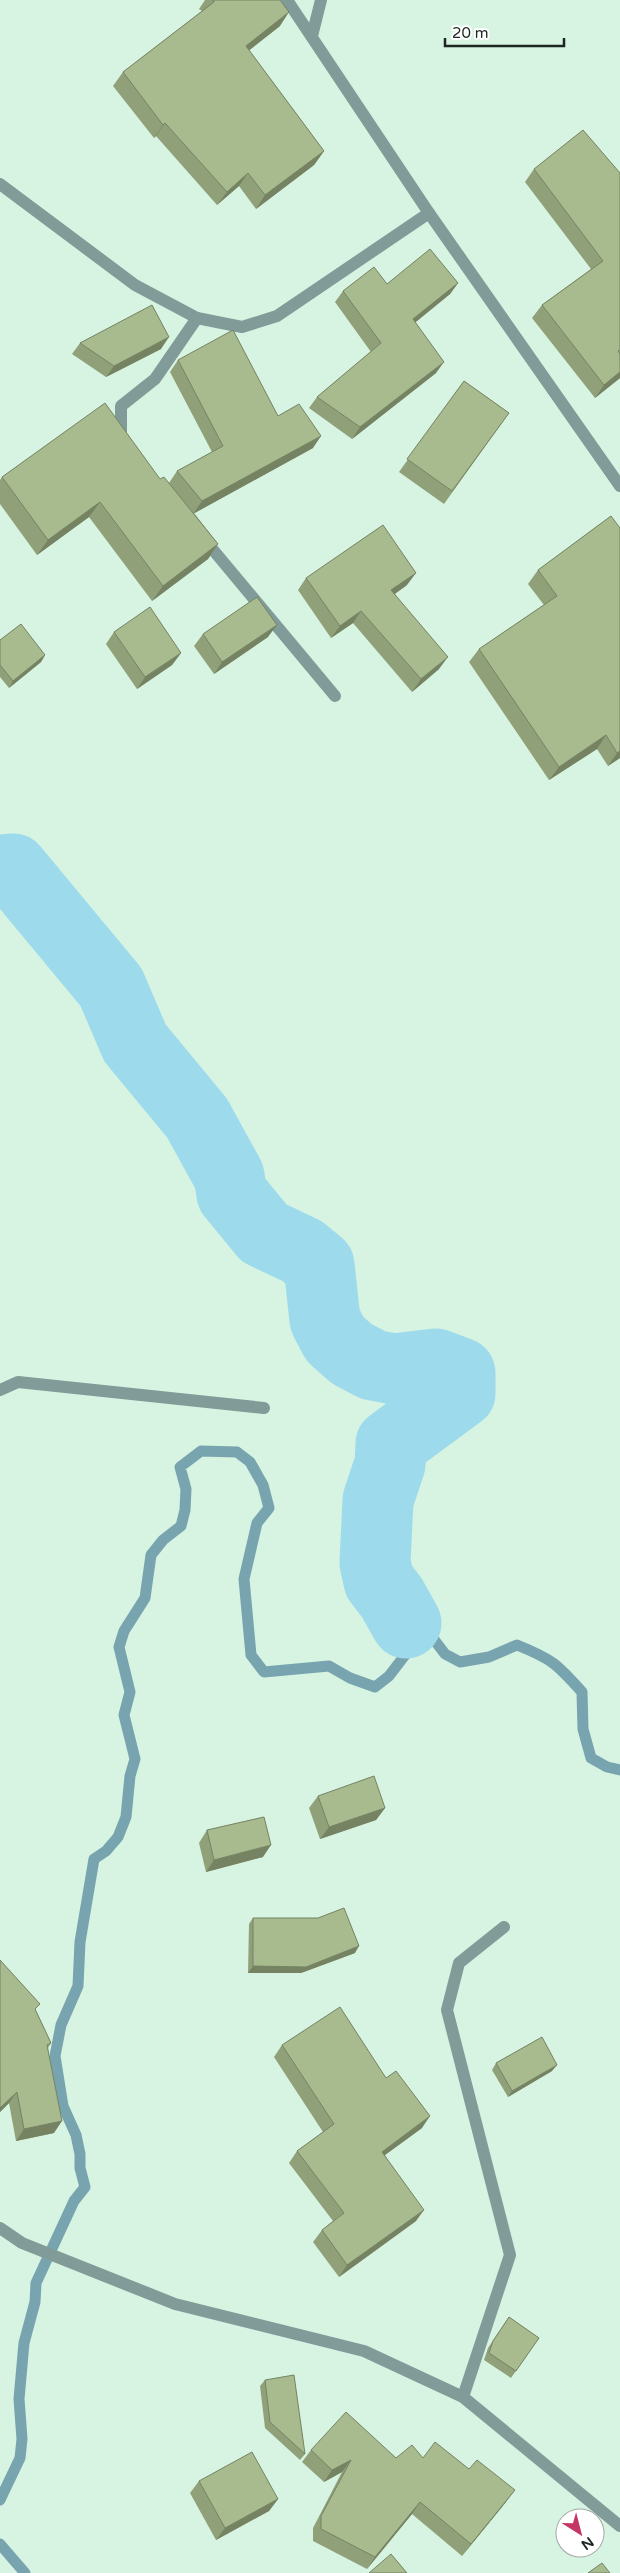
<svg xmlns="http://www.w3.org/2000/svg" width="620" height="2573" viewBox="0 0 620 2573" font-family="'Varela Round',sans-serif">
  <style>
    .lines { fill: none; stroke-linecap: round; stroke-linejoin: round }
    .stream { stroke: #77a4af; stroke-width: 11 }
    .river { stroke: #9ddaec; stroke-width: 71 }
    .minor { stroke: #809b98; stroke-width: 12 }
    .wall { fill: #90a17a }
    .shaded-wall { fill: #758363 }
    .building { fill: #a7bb8e; stroke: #758363 }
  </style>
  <rect width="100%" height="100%" fill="#d7f3e2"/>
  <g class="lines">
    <g class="stream">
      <path d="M406 1623 429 1633 445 1654 460 1662 489 1657 517 1645C552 1659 557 1664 582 1692L583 1729 591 1758 607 1767 620 1770"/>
      <path d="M0 2500 20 2458 22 2439 19 2399 24 2343 35 2302 36 2283 74 2201 85 2187 80 2168V2154L76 2135 63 2106 55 2056 61 2025 78 1986 80 1942 94 1859 106 1851 118 1837 126 1817 130 1776 135 1759 124 1715 130 1692 119 1647 124 1631 145 1598 151 1555 163 1540 181 1526 185 1510 186 1489 180 1467 201 1451 237 1452 250 1462 263 1485 269 1508 257 1523 244 1579 251 1655 264 1672 329 1666 350 1678 375 1687 389 1676 412 1646 406 1623"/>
      <path d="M0 2544 25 2573"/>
    </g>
    <path class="river" d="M0 870 13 869 111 987 135 1043 197 1118 229 1176 232 1194 264 1233 302 1251 319 1265 325 1320 335 1339 352 1354 373 1365 394 1369 436 1364 460 1373V1393L391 1444 390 1464 378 1500 375 1563 379 1581 392 1598 406 1623"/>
    <g class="minor">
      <path d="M287 0 429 213 620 486"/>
      <path d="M312 36 321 0"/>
      <path d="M0 184 135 285 197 318 242 327 277 316 429 213"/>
      <path d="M121 439V406L155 379 197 318"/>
      <path d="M204 539 335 696"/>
      <path d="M0 1390 18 1382 264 1408"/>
      <path d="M0 2228 22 2243 175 2304 364 2351 463 2397 620 2526"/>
      <path d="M463 2397 510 2255 447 2010 459 1963 504 1927"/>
    </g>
  </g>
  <g class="wall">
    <path d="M205 0H280V26L249 50 324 151 314 165 256 209 239 186 217 205 156 136 154 138 113 86 123 72 202 11 199 9Z"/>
    <path d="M534 169 620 173V378L595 398 532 318 542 305 591 269 525 182Z"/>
    <path d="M458 283 450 294 415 322 436 373 352 439 309 408 317 397 371 352 335 302 343 291 387 284Z"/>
    <path d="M80 343 161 349 106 377 72 354Z"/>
    <path d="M178 360 278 416 313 448 194 513 218 544 208 559 152 601 89 517 37 555 0 504V480L2 477 160 479 169 483 177 471 212 452 170 372Z"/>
    <path d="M464 381 509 413 444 504 399 472Z"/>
    <path d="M611 516 620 758 608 766 597 749 549 780 469 662 479 649 544 605 528 584 538 570Z"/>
    <path d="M306 578 407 585 395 594 439 669 412 692 353 623 331 638 298 590Z"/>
    <path d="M114 632 181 653 172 665 137 689 106 644Z"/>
    <path d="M203 634 268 637 214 674 194 646Z"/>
    <path d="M0 640 45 655 41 662 9 688 0 677Z"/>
    <path d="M318 1796 385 1808 376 1820 320 1839 309 1808Z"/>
    <path d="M207 1830 263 1857 206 1872 199 1843Z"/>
    <path d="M253 1918 355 1953 301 1973H248L249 1924Z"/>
    <path d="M0 1960 36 2011 51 2043 48 2048 54 2133 16 2141 9 2103 0 2112Z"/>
    <path d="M282 2045 386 2078 422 2128 385 2155 416 2221 339 2277 313 2242 322 2230 333 2221 289 2163 297 2151 323 2132 274 2057Z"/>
    <path d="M496 2063 552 2071 508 2097 492 2070Z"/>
    <path d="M509 2317 539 2338 511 2378 484 2360 488 2348Z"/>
    <path d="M265 2380 305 2454 300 2460 265 2428 260 2386Z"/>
    <path d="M311 2450 396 2458H423L506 2502 462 2556 412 2514 367 2569 313 2541V2528L342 2472 324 2482 302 2462Z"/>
    <path d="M199 2481 278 2499 269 2511 216 2540 190 2493Z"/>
  </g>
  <g class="shaded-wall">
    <path d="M289 12 280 26 237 60 246 46Z"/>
    <path d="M165 123 156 136 154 138 163 125Z"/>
    <path d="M324 151 314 165 256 209 265 195Z"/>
    <path d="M248 173 239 186 217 205 227 192Z"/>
    <path d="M458 283 450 294 405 331 413 319Z"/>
    <path d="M169 337 161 349 106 377 114 366Z"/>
    <path d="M444 362 436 373 352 439 360 427Z"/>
    <path d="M620 372V378L595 398 604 385Z"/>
    <path d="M321 436 313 448 193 514 202 501Z"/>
    <path d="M100 502 89 517 37 555 48 540Z"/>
    <path d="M218 544 208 559 152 601 163 586Z"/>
    <path d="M416 573 407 585 383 602 391 590Z"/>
    <path d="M361 611 353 623 331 638 340 626Z"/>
    <path d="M277 625 268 637 214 674 222 662Z"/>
    <path d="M181 653 172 665 137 689 145 677Z"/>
    <path d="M45 655 41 662 9 688 13 681Z"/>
    <path d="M448 657 439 669 412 692 421 679Z"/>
    <path d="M606 735 597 749 549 780 559 767Z"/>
    <path d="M620 751V758L608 766 617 753Z"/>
    <path d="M385 1808 376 1820 320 1839 329 1827Z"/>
    <path d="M271 1845 263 1857 206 1872 214 1860Z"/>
    <path d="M359 1946 355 1953 301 1973H248L253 1966Z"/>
    <path d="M557 2065 552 2071 508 2097 512 2091Z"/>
    <path d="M17 2092 9 2103 0 2112V2108Z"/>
    <path d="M430 2116 422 2128 374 2163 382 2152Z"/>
    <path d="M62 2121 54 2133 16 2141 24 2129Z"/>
    <path d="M424 2210 416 2221 339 2277 347 2265Z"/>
    <path d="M351 2460 342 2472 324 2482 332 2470Z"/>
    <path d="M515 2490 506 2502 462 2556 471 2544Z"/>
    <path d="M278 2499 269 2511 216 2540 225 2528Z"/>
    <path d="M420 2502 412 2514 367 2569 375 2557Z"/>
  </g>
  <g class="building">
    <path d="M213 0H280L289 12 246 46 324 151 265 195 248 173 227 192 165 123 163 125 123 72 214 2Z"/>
    <path d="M583 130 620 173V350L618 351 620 354V372L604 385 542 305 603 261 534 169Z"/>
    <path d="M430 249 458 283 413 319 444 362 360 427 317 397 381 343 343 291 374 267 387 284Z"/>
    <path d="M152 305 169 337 114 366 80 343Z"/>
    <path d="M233 330 278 416 299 404 321 436 202 501 177 471 223 446 178 360Z"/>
    <path d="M464 381 509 413 452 491 407 459Z"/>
    <path d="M105 403 160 479 164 477 218 544 163 586 100 502 48 540 2 477Z"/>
    <path d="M611 516 620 528V751L617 753 606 735 559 767 479 649 557 596 538 570Z"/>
    <path d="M383 525 416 573 391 590 448 657 421 679 361 611 340 626 306 578Z"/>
    <path d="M257 597 277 625 222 662 203 634Z"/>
    <path d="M150 607 181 653 145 677 114 632Z"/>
    <path d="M21 624 45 655 13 681 0 665V640Z"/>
    <path d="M374 1776 385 1808 329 1827 318 1796Z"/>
    <path d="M264 1817 271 1845 214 1860 207 1830Z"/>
    <path d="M344 1908 359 1946 306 1967 253 1966V1918H318Z"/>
    <path d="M0 1960 40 2004 35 2009 51 2043 47 2045 62 2121 24 2129 17 2092 0 2108Z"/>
    <path d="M340 2007 386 2078 396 2071 430 2116 382 2152 424 2210 347 2265 322 2230 344 2213 297 2151 334 2124 282 2045Z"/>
    <path d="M542 2037 557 2065 512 2091 496 2063Z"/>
    <path d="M509 2317 539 2338 516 2371 489 2353 493 2341Z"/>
    <path d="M294 2375 305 2454 270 2422 265 2380Z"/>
    <path d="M346 2412 396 2458 412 2445 423 2458 435 2442 469 2469 477 2460 515 2490 471 2544 420 2502 375 2557 321 2529V2516L351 2460 332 2470 311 2450Z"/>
    <path d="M252 2452 278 2499 225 2528 199 2481Z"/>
    <path d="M391 2554 407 2573H369Z"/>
    <path d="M602 2563 610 2573H588Z"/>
  </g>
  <g transform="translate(580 2533) rotate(144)"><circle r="24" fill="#ffffff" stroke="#a5a9a6"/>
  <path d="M0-4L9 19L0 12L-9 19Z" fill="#c43663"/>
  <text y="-8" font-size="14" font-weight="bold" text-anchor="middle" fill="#1d2721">N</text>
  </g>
  <path d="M445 38v8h119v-8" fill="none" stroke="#1d2721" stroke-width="2.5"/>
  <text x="452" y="38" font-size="15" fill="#1d2721" stroke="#ffffff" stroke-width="4" paint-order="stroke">20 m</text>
</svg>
